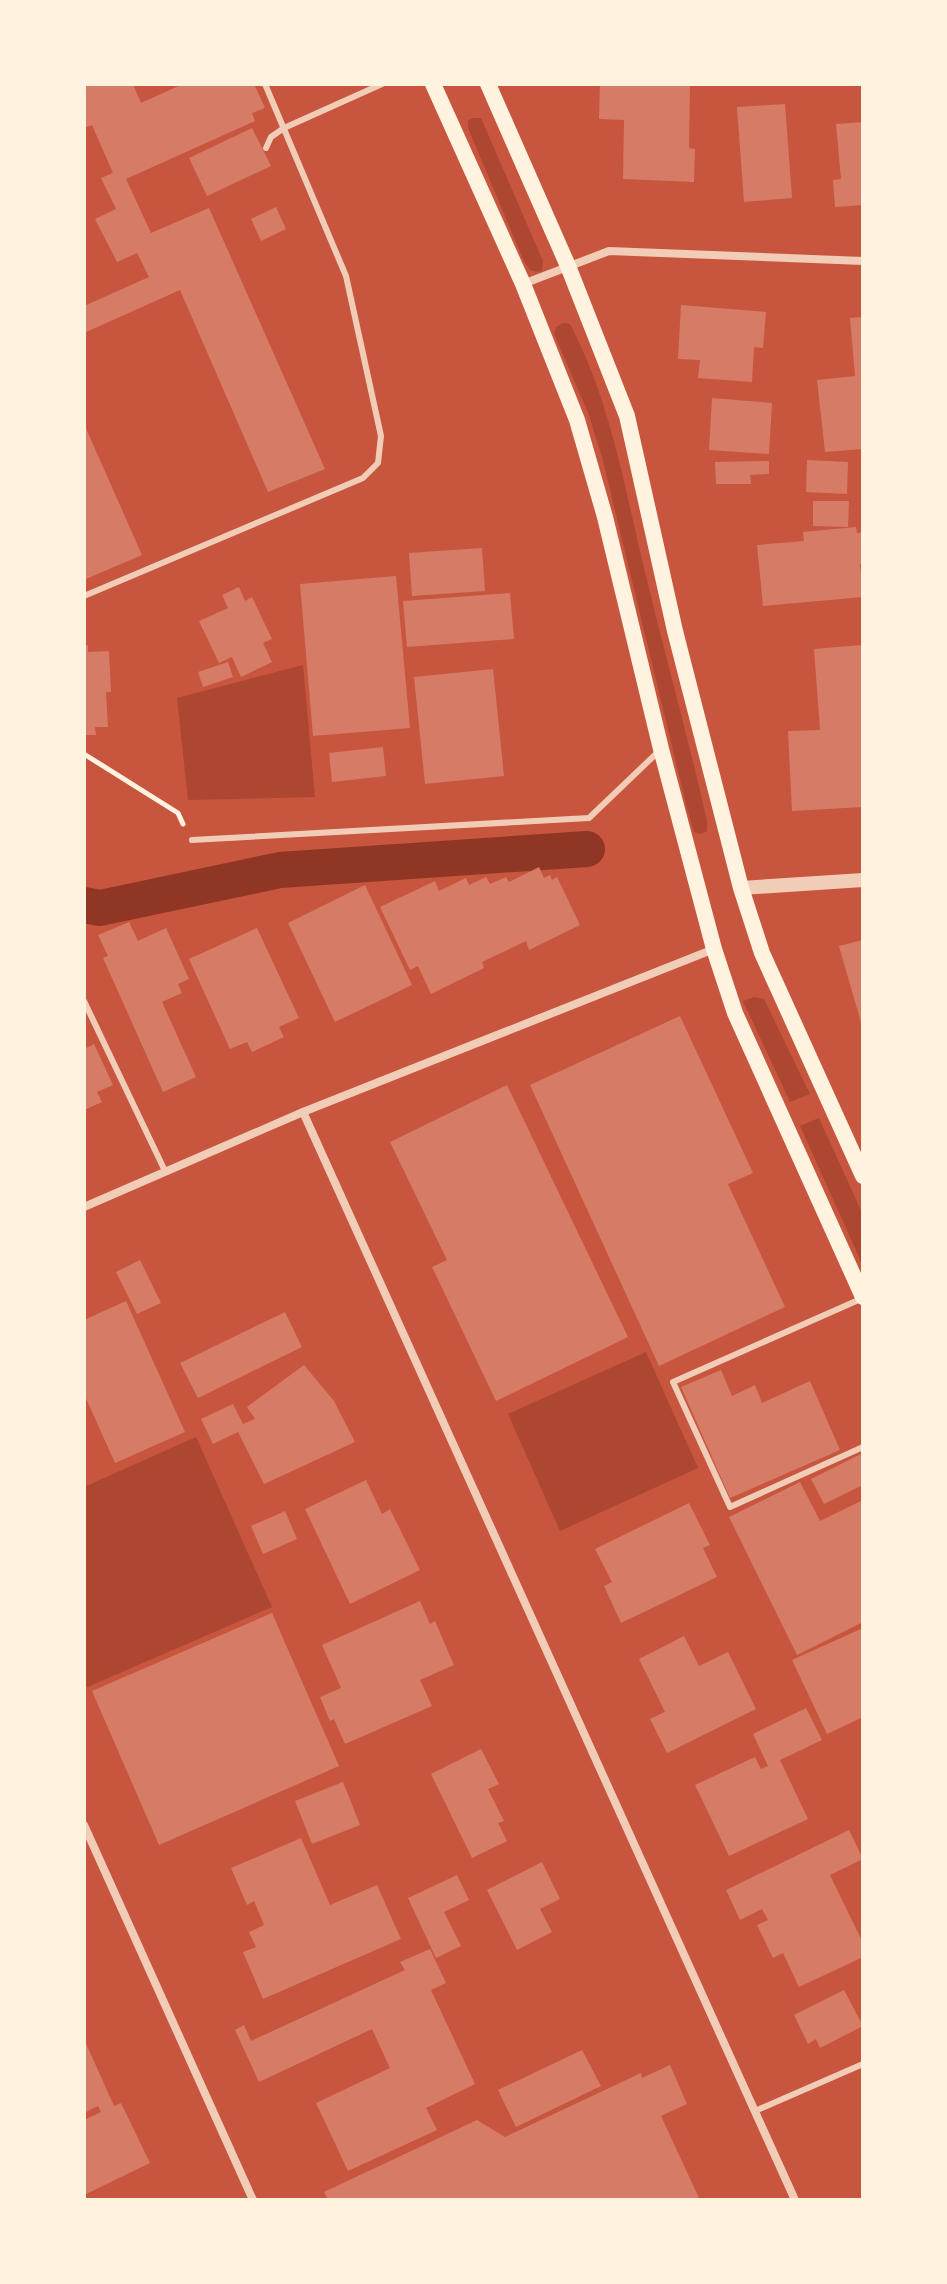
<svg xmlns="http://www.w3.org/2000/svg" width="947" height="2284" viewBox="0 0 947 2284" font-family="'Sofia Sans Condensed',sans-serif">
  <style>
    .green { fill: #ae4732 }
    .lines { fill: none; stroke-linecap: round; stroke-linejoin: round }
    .canal { stroke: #8f3625; stroke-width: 36 }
    .building { fill: #d67c66 }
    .path { stroke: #fff3e0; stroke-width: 5 }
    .service { stroke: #f1ccb7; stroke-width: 6 }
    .minor { stroke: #f1ccb7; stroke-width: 8 }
    .tertiary { stroke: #f1ccb7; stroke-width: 14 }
    .secondary { stroke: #fff3e0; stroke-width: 16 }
  </style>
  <rect width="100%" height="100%" fill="#c8553d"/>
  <g class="green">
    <path d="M473 118H481L543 261 542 271 538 272 530 270 523 259 468 128V120Z"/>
    <path d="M563 323 570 324C610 400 624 485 644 568 664 652 688 736 707 821V831L701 834 694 832 687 808 603 461 589 415 554 334 556 327Z"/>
    <path d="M303 665 315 797 188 800 177 698Z"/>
    <path d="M754 997 764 999 810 1094 790 1102 743 1001Z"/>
    <path d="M819 1118 863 1215V1266L800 1126Z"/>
    <path d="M646 1352 698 1468 560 1531 508 1414Z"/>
    <path d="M196 1437 272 1607 85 1688 84 1487Z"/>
  </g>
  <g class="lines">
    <path class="canal" d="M84 905 100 908 280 870 587 849"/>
  </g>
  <g class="building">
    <path d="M84 84H133L141 103 183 84H254L265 108 252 113 255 121 126 179 151 233 209 208 325 469 268 492 180 290 84 333V306L149 277 137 253 117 262 95 219 116 209 101 178 113 173 92 125 84 128Z"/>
    <path d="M600 84H690L689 148 695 149 694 182 623 179 624 120 599 119Z"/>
    <path d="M785 104 792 198 744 202 737 107Z"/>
    <path d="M863 122V205L835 207 833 180 841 179 836 124Z"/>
    <path d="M252 128 271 166 207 196 189 158Z"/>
    <path d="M276 207 286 229 261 241 251 219Z"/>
    <path d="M681 305 766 312 763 348 754 347 752 382 698 378 700 360 678 359Z"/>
    <path d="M863 317V449L825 452 817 380 855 376 850 318Z"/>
    <path d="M712 398 772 403 769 454 709 450Z"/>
    <path d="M84 424 142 555 86 579 84 575Z"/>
    <path d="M807 460 848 462 847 494 806 492Z"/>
    <path d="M769 461V474L750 475 751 484H716L715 462Z"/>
    <path d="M813 501H849L848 527 813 526Z"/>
    <path d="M856 527 857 533 863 532V564H860L863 597 763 606 757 545 804 541 803 532Z"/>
    <path d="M482 548 485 591 412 596 409 553Z"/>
    <path d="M396 576 410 728 313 736 300 584Z"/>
    <path d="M239 587 245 601 252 597 272 639 263 643 272 662 241 677 232 657 219 663 199 621 228 608 222 595Z"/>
    <path d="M510 593 514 639 407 647 403 601Z"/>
    <path d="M88 645V652L109 651 111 692H106L108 727H95L96 735H84V646Z"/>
    <path d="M863 645V807L792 811 788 731 820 730 814 649Z"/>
    <path d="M228 662 233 677 203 687 198 672Z"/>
    <path d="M493 669 504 776 425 784 414 677Z"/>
    <path d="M383 747 386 776 332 782 329 753Z"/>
    <path d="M539 867 544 878 550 875 552 880 557 877 580 925 529 950 526 941 482 962 484 968 431 994 418 966 410 970 380 907 435 881 439 891 466 878 469 885 486 877 490 884 506 877 509 882Z"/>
    <path d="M365 885 412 985 335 1022 288 923Z"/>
    <path d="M129 922 138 941 166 928 189 979 178 984 182 993 162 1002 196 1077 163 1092 103 958 108 956 98 935Z"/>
    <path d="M257 928 299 1018 279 1027 284 1037 252 1052 247 1042 230 1049 189 959Z"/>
    <path d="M863 940V1026H862L839 946Z"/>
    <path d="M680 1016 753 1173 728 1184 785 1307 659 1366 530 1085Z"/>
    <path d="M94 1044 113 1085 97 1092 102 1102 84 1110V1049Z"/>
    <path d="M507 1085 628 1337 496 1401 432 1267 447 1260 390 1142Z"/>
    <path d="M140 1260 161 1303 137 1314 116 1272Z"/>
    <path d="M126 1301 185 1432 115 1463 84 1394V1320Z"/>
    <path d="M285 1312 302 1347 198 1398 180 1363Z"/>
    <path d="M304 1365 334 1401 355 1442 264 1484 238 1432 213 1444 201 1419 233 1404 243 1424 255 1419 247 1407Z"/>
    <path d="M721 1370 732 1396 755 1385 762 1403 810 1381 840 1450 730 1498 681 1387Z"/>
    <path d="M863 1453V1485L824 1504 811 1479Z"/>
    <path d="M366 1480 382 1514 390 1509 420 1570 350 1604 305 1509Z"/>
    <path d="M800 1482 820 1521 863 1500V1622L797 1655 729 1517Z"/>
    <path d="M689 1503 710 1545 703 1548 717 1577 621 1623 604 1586 612 1582 595 1549Z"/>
    <path d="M285 1511 297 1539 263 1554 251 1526Z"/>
    <path d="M420 1601 430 1624 435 1621 454 1665 420 1680 432 1706 345 1744 334 1719 330 1721 320 1697 341 1688 322 1645Z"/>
    <path d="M272 1613 339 1766 159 1845 92 1691Z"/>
    <path d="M863 1628V1717L827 1734 792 1660Z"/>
    <path d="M684 1636 699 1666 728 1652 756 1709 667 1753 650 1719 665 1712 639 1659Z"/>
    <path d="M806 1708 822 1740 780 1760 808 1819 729 1856 695 1785 755 1757 761 1769 768 1766 753 1734Z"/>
    <path d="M481 1749 499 1784 488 1789 504 1821 498 1823 507 1841 472 1858 431 1774Z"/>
    <path d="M343 1782 360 1825 312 1844 295 1801Z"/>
    <path d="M849 1830 863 1859 830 1875 863 1943V1957L799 1987 783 1953 773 1958 757 1925 768 1920 762 1909 740 1920 726 1890Z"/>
    <path d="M301 1838 330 1905 377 1885 401 1939 263 1999 243 1952 256 1947 249 1932 264 1925 254 1901 247 1905 231 1868Z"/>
    <path d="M542 1862 560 1899 540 1909 552 1932 517 1950 487 1890Z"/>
    <path d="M457 1875 469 1900 444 1912 461 1946 436 1958 408 1898Z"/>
    <path d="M430 1949 446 1983 431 1990 475 2084 426 2108 437 2130 348 2171 316 2103 390 2068 372 2029 259 2082 235 2030 244 2025 251 2041 405 1970 400 1962Z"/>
    <path d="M844 1990 863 2026 820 2048 816 2039 808 2044 794 2015Z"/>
    <path d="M84 2039 114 2106 121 2103 150 2163 84 2195V2120L101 2112 98 2106 84 2113Z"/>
    <path d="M582 2050 601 2086 516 2127 498 2090Z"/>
    <path d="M670 2065 687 2104 661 2116 699 2198 695 2200H328L324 2192 477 2120 505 2137 641 2073 642 2078Z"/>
  </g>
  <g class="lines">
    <path class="path" d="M84 754 178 813 183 824"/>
    <g class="service">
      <path d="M266 148 271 137 284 128 382 84"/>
      <path d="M84 596 363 478 378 463 381 436 346 276 265 84"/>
      <path d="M192 840 589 818 659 751"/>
      <path d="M84 1001 165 1171"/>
      <path d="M863 1298 673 1382 730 1507 863 1447"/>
      <path d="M755 2111 863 2064"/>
    </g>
    <g class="minor">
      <path d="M523 284 609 251 863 261"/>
      <path d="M303 1112 795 2200"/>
      <path d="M84 1207 303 1112 714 949"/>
      <path d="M84 1825 253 2200"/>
    </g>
    <path class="tertiary" d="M741 888 863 880"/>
    <g class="secondary">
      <path d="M433 84 523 284 577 420 605 517 661 749 714 949 735 1013 863 1297"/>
      <path d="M488 84 568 266 627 416 675 631 741 888 762 953 863 1176"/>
    </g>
  </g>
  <rect width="947" height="2284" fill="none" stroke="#fff3e0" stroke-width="172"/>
</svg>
